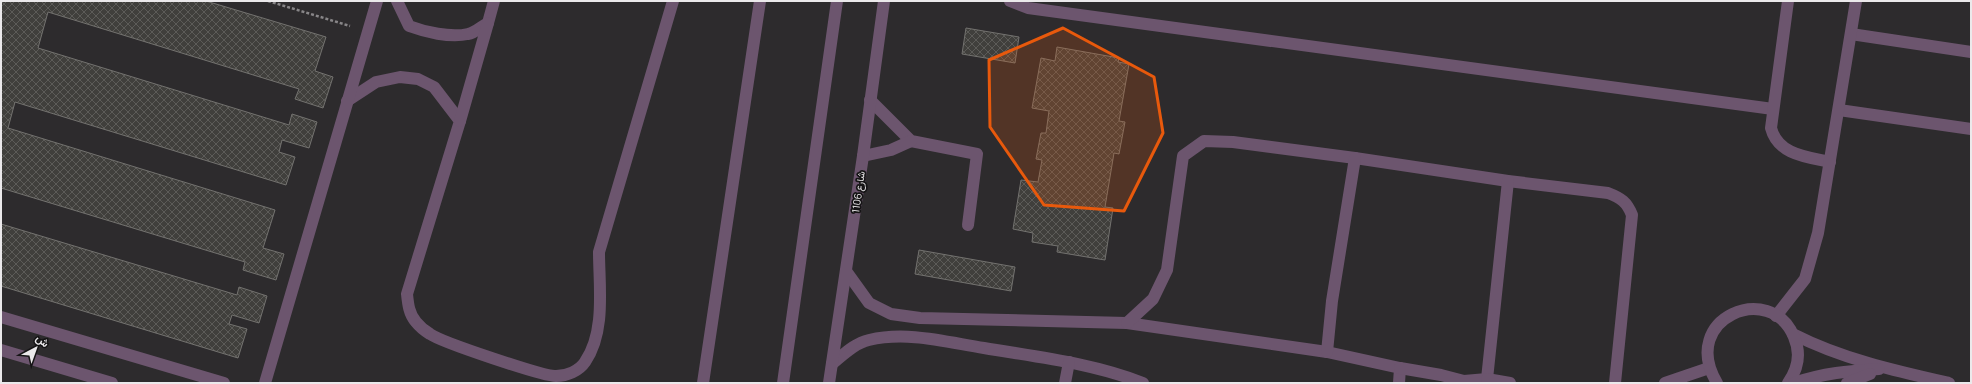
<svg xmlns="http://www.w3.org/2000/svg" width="1972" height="384" viewBox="0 0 1972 384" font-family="Manrope,Vazirmatn,sans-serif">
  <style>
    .building { fill: url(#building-cross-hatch); stroke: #73726f }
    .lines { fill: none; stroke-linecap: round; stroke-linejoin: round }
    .path { stroke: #888688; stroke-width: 2.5; stroke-dasharray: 3 2; stroke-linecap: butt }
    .minor { stroke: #6c556e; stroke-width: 12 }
    .marked { fill: #e8590c; fill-opacity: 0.2; stroke: #e8590c; stroke-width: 3; stroke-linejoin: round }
    .labels { text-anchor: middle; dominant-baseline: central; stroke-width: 3.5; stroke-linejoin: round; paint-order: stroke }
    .street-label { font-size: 10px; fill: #ebe9eb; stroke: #151415 }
  </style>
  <defs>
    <pattern id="building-cross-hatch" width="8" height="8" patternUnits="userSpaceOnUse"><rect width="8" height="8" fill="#403f3c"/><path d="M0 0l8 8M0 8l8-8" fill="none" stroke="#5c5b58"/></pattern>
  </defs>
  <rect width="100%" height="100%" fill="#2d2b2d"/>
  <g class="building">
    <path d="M1 1H206L326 37 315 71 333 77 323 108 295 99 299 89 48 12 38 48 289 125 292 114 317 122 309 148 282 140 279 152 295 157 286 185 15 102 8 128 275 210 263 248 284 254 276 280 243 270 245 262 1 188Z"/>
    <path d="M966 28 1019 37 1015 63 962 54Z"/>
    <path d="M1057 47 1119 58 1118 62 1129 64 1119 121 1125 122 1119 154 1114 153 1105 207 1113 208 1105 260 1057 252 1058 246 1032 242 1033 233 1013 229 1021 180 1038 182 1042 160 1036 159 1041 133H1046L1049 111 1032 108 1041 58 1055 61Z"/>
    <path d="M1 224 237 295 239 287 267 296 259 323 232 315 229 324 247 329 238 358 1 286Z"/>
    <path d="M919 250 1015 267 1011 291 915 274Z"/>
  </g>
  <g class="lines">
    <path class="path" d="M268 1 350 26"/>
    <g class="minor">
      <path d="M397 1 409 26C425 32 450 38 468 34 475 33 482 26 488 23L494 1"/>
      <path d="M1010 1 1028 8 1773 109"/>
      <path d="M1788 1 1771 128C1778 155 1807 157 1830 162"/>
      <path d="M1851 34 1971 52"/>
      <path d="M870 100 911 141 977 154 968 225"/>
      <path d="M347 101 376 82 400 77 418 79 434 87 460 121 407 294C408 304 409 314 416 322 420 327 425 331 430 334 441 342 545 377 556 376 567 376 579 371 585 362 606 332 599 286 599 252L673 1"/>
      <path d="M1839 110 1971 129"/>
      <path d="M460 121 488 23"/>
      <path d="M863 156 891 150 911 141"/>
      <path d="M846 271 869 303 891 314 920 318 1127 323 1327 352 1400 368 1399 383"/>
      <path d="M1776 316 1805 279 1818 233 1856 1"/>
      <path d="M1 317 224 383"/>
      <path d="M1127 323 1153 299 1167 270 1183 156 1204 141 1233 142 1355 158 1508 181 1608 193C1621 198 1627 202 1632 215L1615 383"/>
      <path d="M1793 334C1842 359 1896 371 1949 383"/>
      <path d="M1 350 112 383"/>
      <path d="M1327 352 1332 301 1355 158"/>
      <path d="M832 364C843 355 855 343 869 340 907 331 946 342 984 348 1037 357 1092 363 1143 383"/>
      <path d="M1400 368 1441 375 1464 381 1487 379 1508 181"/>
      <path d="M1487 379 1510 383"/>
      <path d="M265 383 377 1"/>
      <path d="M703 383 760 1"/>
      <path d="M783 383 837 1"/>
      <path d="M829 383 863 156 884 1"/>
      <path d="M1065 383 1069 362"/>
      <path d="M1665 383 1709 368"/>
      <path d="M1717 383C1678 318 1771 280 1794 337 1801 353 1798 369 1788 383"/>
      <path d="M1794 383C1824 373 1848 371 1879 369"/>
      <path d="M1847 383 1870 374"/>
    </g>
  </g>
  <path class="marked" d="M1063 28 1154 77 1163 133 1124 211 1044 205 990 127 989 60Z"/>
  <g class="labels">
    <g class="street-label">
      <text transform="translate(858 192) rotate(-82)">شارع 1106</text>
    </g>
  </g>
  <rect width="1972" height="384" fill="none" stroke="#ebe9eb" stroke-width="4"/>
  <g transform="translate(36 348) rotate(41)" stroke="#151415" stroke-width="3" paint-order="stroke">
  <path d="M0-3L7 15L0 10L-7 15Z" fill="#ebe9eb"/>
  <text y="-6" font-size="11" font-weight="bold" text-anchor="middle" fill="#ebe9eb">ش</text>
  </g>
</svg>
